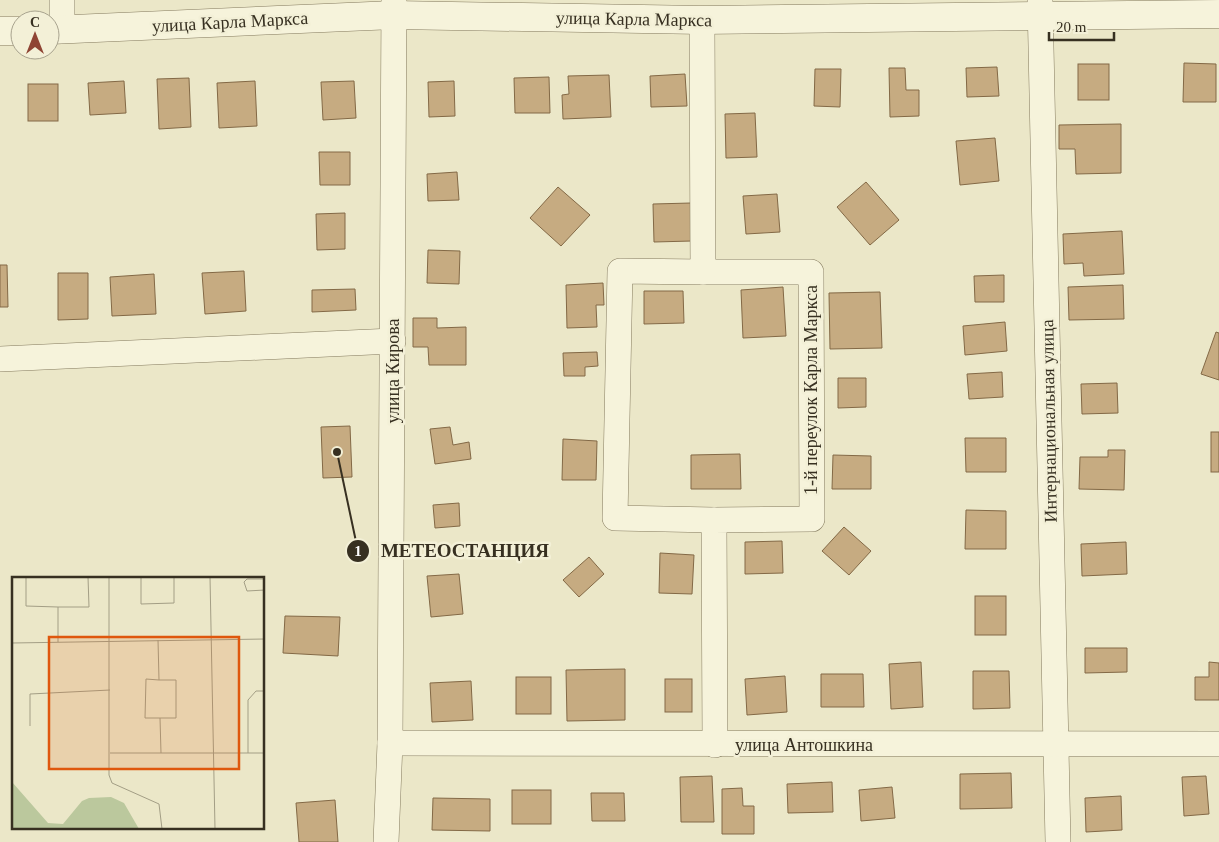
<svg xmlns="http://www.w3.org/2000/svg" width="1219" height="842" viewBox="0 0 1219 842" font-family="Georgia,serif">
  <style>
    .building { fill: #c6ab81; stroke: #836946 }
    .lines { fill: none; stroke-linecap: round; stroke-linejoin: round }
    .minor-casing { stroke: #857b5f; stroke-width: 26 }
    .tertiary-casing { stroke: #857b5f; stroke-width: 29 }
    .minor { stroke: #f6f3db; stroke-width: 25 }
    .tertiary { stroke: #f6f3db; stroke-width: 28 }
    .labels { text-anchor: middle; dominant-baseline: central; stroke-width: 5; stroke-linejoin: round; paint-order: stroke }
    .street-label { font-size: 18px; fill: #373021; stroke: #f3f0d7 }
    .inset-road { fill: none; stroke: #a39e85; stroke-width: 1 }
    .view { fill: #df570d; fill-opacity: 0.15; stroke: #df570d; stroke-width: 2.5 }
    .inset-edge { fill: none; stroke: #373021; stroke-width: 2.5 }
    .leader { fill: none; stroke: #373021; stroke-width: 2 }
    .callout-dot { fill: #373021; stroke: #f3f0d7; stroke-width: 2 }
    .mark-label { font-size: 15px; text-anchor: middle; font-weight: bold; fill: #fff }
    .callout-label { font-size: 19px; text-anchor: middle; font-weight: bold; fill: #373021; stroke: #f3f0d7; stroke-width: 5; stroke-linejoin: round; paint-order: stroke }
  </style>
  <rect width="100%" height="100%" fill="#ebe7c8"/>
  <g class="building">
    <path d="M1184 63 1216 64V102H1183Z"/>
    <rect x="1078" y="64" width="31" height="36"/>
    <path d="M997 67 999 96 967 97 966 68Z"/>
    <path d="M889 68H905L906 90H919V116L890 117Z"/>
    <path d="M815 69H841L840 107 814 106Z"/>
    <path d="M685 74 687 106 651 107 650 76Z"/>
    <path d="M609 75 611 117 563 119 562 95 569 94 568 76Z"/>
    <path d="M549 77 550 113H515L514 78Z"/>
    <path d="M189 78 191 127 159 129 157 79Z"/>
    <path d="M124 81 126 113 90 115 88 83Z"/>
    <path d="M255 81 257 126 219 128 217 83Z"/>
    <path d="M354 81 356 118 323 120 321 82Z"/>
    <path d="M454 81 455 116 429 117 428 82Z"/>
    <rect x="28" y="84" width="30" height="37"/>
    <path d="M755 113 757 157 726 158 725 114Z"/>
    <path d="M1121 124V173L1076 174 1075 149H1059V125Z"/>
    <path d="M995 138 999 181 960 185 956 141Z"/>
    <path d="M319 152H350V185H320Z"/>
    <path d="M457 172 459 200 428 201 427 174Z"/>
    <path d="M866 182 899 220 870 245 837 207Z"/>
    <path d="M558 187 590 215 561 246 530 218Z"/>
    <path d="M777 194 780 232 746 234 743 196Z"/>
    <path d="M691 203 692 241 654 242 653 204Z"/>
    <path d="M345 213V249L317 250 316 214Z"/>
    <path d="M1122 231 1124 274 1084 276 1083 263 1064 264 1063 234Z"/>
    <path d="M428 250 460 251 459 284 427 283Z"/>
    <path d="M0 265H7L8 307H0Z"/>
    <path d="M244 271 246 311 205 314 202 273Z"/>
    <path d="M58 273H88V319L58 320Z"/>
    <path d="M154 274 156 314 112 316 110 277Z"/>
    <path d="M1004 275V302H975L974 276Z"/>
    <path d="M603 283 604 305H596L597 327 567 328 566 285Z"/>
    <path d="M1123 285 1124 319 1069 320 1068 287Z"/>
    <path d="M783 287 786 336 743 338 741 290Z"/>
    <path d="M355 289 356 310 312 312V290Z"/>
    <path d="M644 291H683L684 323 644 324Z"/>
    <path d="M880 292 882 348 830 349 829 293Z"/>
    <path d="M413 318H437V328L466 327V365H429L428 347H413Z"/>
    <path d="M1005 322 1007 351 965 355 963 326Z"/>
    <path d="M1216 332 1219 333V380L1201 374Z"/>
    <path d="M597 352 598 366 585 367V376H564L563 353Z"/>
    <path d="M1002 372 1003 397 969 399 967 374Z"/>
    <path d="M838 378H866V407L838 408Z"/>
    <path d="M1117 383 1118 413 1082 414 1081 384Z"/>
    <path d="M350 426 352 477 323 478 321 427Z"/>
    <path d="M450 427 453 445 469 442 471 459 435 464 430 429Z"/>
    <rect x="1211" y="432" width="8" height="40"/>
    <path d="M965 438H1006V472H966Z"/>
    <path d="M563 439 597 441 596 480H562Z"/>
    <path d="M1108 450H1125L1124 490 1079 489 1080 457H1108Z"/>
    <path d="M740 454 741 489H691V455Z"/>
    <path d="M833 455 871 456V489H832Z"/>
    <path d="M459 503 460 526 435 528 433 505Z"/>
    <path d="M966 510 1006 511V549H965Z"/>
    <path d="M844 527 871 551 849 575 822 551Z"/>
    <path d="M782 541 783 573 745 574V542Z"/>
    <path d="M1126 542 1127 574 1082 576 1081 544Z"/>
    <path d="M660 553 694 555 692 594 659 593Z"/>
    <path d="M589 557 604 574 579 597 563 580Z"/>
    <path d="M459 574 463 614 431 617 427 576Z"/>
    <rect x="975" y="596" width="31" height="39"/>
    <path d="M285 616 340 617 338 656 283 653Z"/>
    <path d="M1085 648H1127V672L1085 673Z"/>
    <path d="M921 662 923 707 891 709 889 664Z"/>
    <path d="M1209 662 1219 663V700H1195V677H1209Z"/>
    <path d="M625 669V720L567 721 566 670Z"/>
    <path d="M973 671H1009L1010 708 973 709Z"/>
    <path d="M821 674H863L864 707H821Z"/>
    <path d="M785 676 787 712 747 715 745 679Z"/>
    <rect x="516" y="677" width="35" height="37"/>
    <rect x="665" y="679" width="27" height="33"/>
    <path d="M471 681 473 720 432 722 430 683Z"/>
    <path d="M1011 773 1012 808 960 809V774Z"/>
    <path d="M712 776 714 822H681L680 777Z"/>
    <path d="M1206 776 1209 814 1184 816 1182 777Z"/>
    <path d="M832 782 833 812 788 813 787 784Z"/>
    <path d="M892 787 895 818 861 821 859 790Z"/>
    <path d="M742 788 743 806H754V834H722V789Z"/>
    <rect x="512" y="790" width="39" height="34"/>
    <path d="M591 793H624L625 821H592Z"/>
    <path d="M1121 796 1122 830 1086 832 1085 798Z"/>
    <path d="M433 798 490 799V831L432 830Z"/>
    <path d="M335 800 338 842H299L296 803Z"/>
  </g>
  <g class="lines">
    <defs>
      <g id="minor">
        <path d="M62 0V30"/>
        <path d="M1040 0 1058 842"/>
        <path d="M702 20 703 272H811L812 519 714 520 715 745"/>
        <path d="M703 272 620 271 615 518 714 520"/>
        <path d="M0 359 393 341"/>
        <path d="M390 743 1219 744"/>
        <path d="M386 842 390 743 394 0"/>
      </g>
      <g id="tertiary">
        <path d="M50 30 394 15 702 20 1219 14"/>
        <path d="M0 31H20"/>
      </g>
    </defs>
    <use href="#minor" class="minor-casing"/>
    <use href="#tertiary" class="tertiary-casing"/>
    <use href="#minor" class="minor"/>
    <use href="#tertiary" class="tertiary"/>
  </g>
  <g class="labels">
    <g class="street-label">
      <text transform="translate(634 19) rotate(1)">улица Карла Маркса</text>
      <text transform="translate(230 22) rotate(-3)">улица Карла Маркса</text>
      <text transform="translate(393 371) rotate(-90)">улица Кирова</text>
      <text transform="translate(811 390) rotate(-90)">1-й переулок Карла Маркса</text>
      <text transform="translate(1049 421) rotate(-91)">Интернациональная улица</text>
      <text x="804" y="745">улица Антошкина</text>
    </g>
  </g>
  <g transform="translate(12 577)">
    <rect width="252" height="252" fill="#ebe7c8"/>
    <path d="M0 205 36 246 51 247 70 224 77 221 99 220 112 226 127 252H0Z" fill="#bbc89d"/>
    <path class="inset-road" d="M14 0V29L46 30M97 0V198L100 206 147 227 150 252M129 0V27L162 26V0M198 0 203 252M253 2H235L232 5 235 14 253 13M146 63 147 103H164V141H148L149 176M46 65V30H77L76 0M0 66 253 62M147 103 134 102 133 141H148M18 149V117L98 113M98 176H253M236 176V123L244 114H253"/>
    <path class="view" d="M37 60H227V192H37Z"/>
    <rect width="252" height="252" class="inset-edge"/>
  </g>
  <path class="leader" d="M337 452L358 551"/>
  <g class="callout-dot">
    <circle cx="337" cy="452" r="5"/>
    <circle cx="358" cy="551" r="12"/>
  </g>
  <g class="mark-label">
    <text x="358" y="556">1</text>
  </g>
  <g class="callout-label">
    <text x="465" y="557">МЕТЕОСТАНЦИЯ</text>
  </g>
  <g transform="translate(35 35)"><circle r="24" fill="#f3f0d7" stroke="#a8a38e"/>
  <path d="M0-4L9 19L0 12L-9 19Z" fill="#8f4434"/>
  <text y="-8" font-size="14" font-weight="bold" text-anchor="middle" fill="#373021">С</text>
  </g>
  <path d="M1049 32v8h65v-8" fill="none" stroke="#373021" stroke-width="2.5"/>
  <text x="1056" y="32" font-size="15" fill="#373021" stroke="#f3f0d7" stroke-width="4" paint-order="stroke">20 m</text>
</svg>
